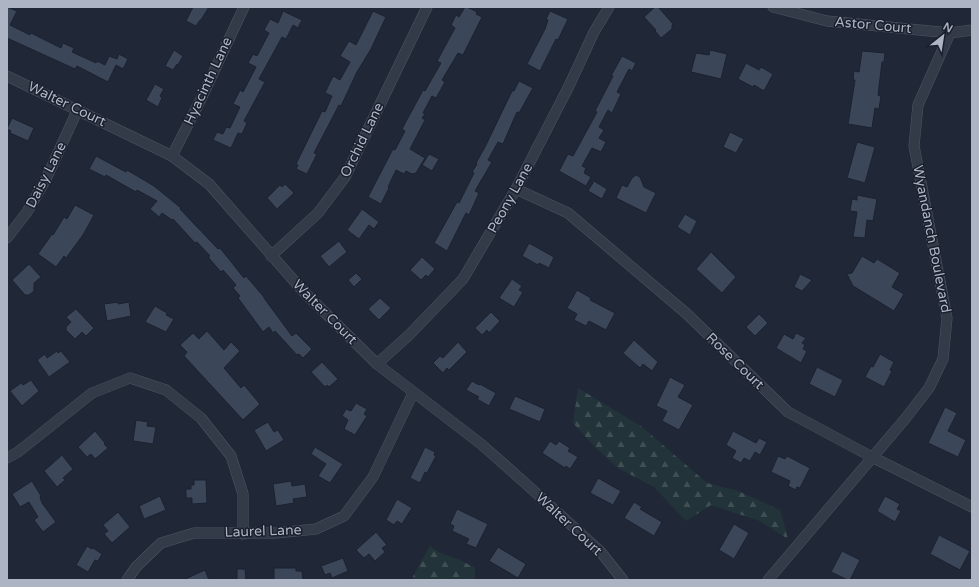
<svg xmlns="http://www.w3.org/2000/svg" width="979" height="587" viewBox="0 0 979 587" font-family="'Varela Round',sans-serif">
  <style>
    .forest { fill: url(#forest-firs) }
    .building { fill: #3b4658; stroke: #1b212f }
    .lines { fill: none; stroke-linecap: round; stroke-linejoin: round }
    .street-casing { stroke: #4e5563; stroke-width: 11 }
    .street { stroke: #333a48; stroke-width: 10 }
    .labels { text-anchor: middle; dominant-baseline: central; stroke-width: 3; stroke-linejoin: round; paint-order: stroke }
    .street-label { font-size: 14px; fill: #adb5c5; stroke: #191f2d }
  </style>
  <defs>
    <pattern id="forest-firs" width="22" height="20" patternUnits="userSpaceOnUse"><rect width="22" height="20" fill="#223439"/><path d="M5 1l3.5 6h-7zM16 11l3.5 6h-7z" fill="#3f4f54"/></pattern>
  </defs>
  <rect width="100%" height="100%" fill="#202838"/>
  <g class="forest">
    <path d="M578 388 642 427 707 483 738 491 780 510 788 539 760 521 711 505 686 521 654 487 618 468 595 447 573 423Z"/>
    <path d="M430 546 440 553 460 560 475 568V580H411Z"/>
  </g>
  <g class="building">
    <path d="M7 7 17 11 10 25 30 35 31 33 61 48 63 43 74 48 72 52 96 63 97 61 105 65 109 56 117 59 119 54 128 59 123 69 116 65 108 82 77 66 75 69 7 38Z"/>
    <path d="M193 7H209L201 20H200L196 26 186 21Z"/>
    <path d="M465 7H467L477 12 476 14 482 17 463 55 458 53 442 80 445 82 436 98 432 96 423 113 425 114 422 118 425 120 410 149 425 158 416 173 412 174 406 171 404 174 396 170 388 187 389 188 381 204 368 197 393 149 395 150 405 131 402 129 423 90 425 91 441 63 437 61 455 28 451 25 456 15 459 17Z"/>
    <path d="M655 7H658L673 24 672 25V29L661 38 655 31 656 30 644 17Z"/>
    <path d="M283 11 302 20 298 28 293 25 286 39 282 37 259 79 265 82 244 121 247 123 242 134 238 133 231 148 213 140 217 132 223 134 226 127 230 128 240 107 233 104 240 90 243 92 256 67 248 63 253 54 257 56 269 33 264 30 270 19 278 23Z"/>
    <path d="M373 11 386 17 371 49 357 72 341 106 339 105 314 153 317 154 307 174 296 169 298 165 296 164 322 111 325 112 332 96 325 93 333 76 340 80 350 62 340 56 349 41 356 45Z"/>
    <path d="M550 11 568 19 558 40 556 39 540 71 527 64 545 29 548 20 546 19Z"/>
    <path d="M174 50 183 56 178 65 177 64 173 70 165 66Z"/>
    <path d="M710 50 727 54 721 79 691 72 696 53 709 55Z"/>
    <path d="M862 51 885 53 884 62H882L878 95 881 96 879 109 875 108 872 128 848 124 855 80H853L854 71 859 72Z"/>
    <path d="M622 56 636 63 632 71 629 69 617 92 621 94 612 113 608 110 599 127 604 130 599 138 606 142 601 152 592 148 582 166 586 168 584 173 591 177 586 186 559 171 568 154 573 156 597 112 595 111 612 78 613 76H611Z"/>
    <path d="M746 63 759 70 761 67 773 74 764 91 754 85 753 87 738 79Z"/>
    <path d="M519 81 533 88 519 113 517 112 503 144 498 142 488 160 492 162 475 191 479 193 469 215 466 213 447 251 434 243 457 202 459 203 474 173 472 172 477 164 476 163 485 147 512 91H514Z"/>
    <path d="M155 84 164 89 160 96 162 98 158 107 146 100Z"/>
    <path d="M12 118 34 128 28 141 10 133 11 131 7 129Z"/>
    <path d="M730 132 744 139 736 153 723 147Z"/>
    <path d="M857 142 875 147 865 183 847 178Z"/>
    <path d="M429 154 439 159 432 171 422 165Z"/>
    <path d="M96 156 126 172 127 170 154 186 181 208 180 209 218 249 220 248 244 278 246 276 264 297V298L292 336 296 333 312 349 303 358 299 354 297 355 275 331 273 333 269 327 263 332 238 298 240 296 233 288 236 285 223 270 221 272 208 257 210 256 197 242 195 243 173 219 172 220 162 213 159 217 150 209 157 201 137 190 136 192 106 175 105 177 89 169Z"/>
    <path d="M636 175 640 177 644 187 656 193 646 213 616 198 622 185 627 187 632 178Z"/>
    <path d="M594 181 607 189 602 199 588 191Z"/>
    <path d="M285 184 294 193 277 209 267 198 280 185 282 187Z"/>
    <path d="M857 195 877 199 873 221 867 220 865 238 853 237 857 212 850 211 852 199 857 200Z"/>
    <path d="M75 205 94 215 83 235 66 258 64 256 62 259 56 267 38 254 52 234 53 235 64 217 67 219Z"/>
    <path d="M362 209 379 222 374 229 369 225 359 239 347 230Z"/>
    <path d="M685 214 697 221 690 235 677 227Z"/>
    <path d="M339 241 347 252 329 267 320 256Z"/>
    <path d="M529 243 554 257 549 268 539 263 538 265 522 256Z"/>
    <path d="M711 252 736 277 722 293 696 269Z"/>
    <path d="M862 256 874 263 877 259 900 273 892 287 904 294 894 311 853 286 847 274 852 273Z"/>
    <path d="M422 257 435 269 428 277 426 275 421 280 410 270Z"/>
    <path d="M29 264 41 277 34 283V291L29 295H25L12 280Z"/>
    <path d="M356 273 362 279 354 287 348 280Z"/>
    <path d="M800 274 812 280 802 291 794 287Z"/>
    <path d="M512 279 522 286 519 290 523 292 514 307 499 298Z"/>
    <path d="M577 290 591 298 590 300 615 313 606 330 589 321 586 326 574 320 577 314 567 308Z"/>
    <path d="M380 298 391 308 379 320 368 309Z"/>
    <path d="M118 302V304L129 302 131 316 107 321 104 304Z"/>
    <path d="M155 306 167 313 166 315 174 319 166 332 145 322Z"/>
    <path d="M76 309 94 328 86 336 82 332 75 339 66 330V327L71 322 66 317Z"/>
    <path d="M491 312 500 321 489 333 487 330 482 335 475 328Z"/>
    <path d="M759 314 768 323 755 336 746 327Z"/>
    <path d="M207 331 224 350 231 342 240 351 224 368 241 388 244 385 260 404 243 420 184 356 187 352 180 345 193 333 199 339Z"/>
    <path d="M796 333 806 338 802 343 805 345 803 349 807 351 801 363 776 348 784 334 793 339Z"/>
    <path d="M634 340 658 362 652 371 643 364 640 368 623 353Z"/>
    <path d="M458 342 467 352 449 370 447 368 443 373 433 363 440 356 443 358Z"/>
    <path d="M57 351 58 353 61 351 70 362 49 377 37 360 45 354 47 358Z"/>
    <path d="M880 354 894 362 890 370 892 371 884 387 865 377 871 366 873 367Z"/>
    <path d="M322 362 338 379 329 387 327 385 325 387 311 372Z"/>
    <path d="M817 367 843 380 835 397 809 384Z"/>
    <path d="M670 377 685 385 678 397 693 405 679 430 662 421 667 411 656 406Z"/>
    <path d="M31 380 39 391 22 406 10 391 21 383 23 385Z"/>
    <path d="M472 381 479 385 480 384 496 393 489 406 477 399 479 397 466 390Z"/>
    <path d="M515 396 545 409 540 422 509 409Z"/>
    <path d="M356 403 367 409 364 414 367 416 355 435 344 429 348 420 342 416 346 409 351 411Z"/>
    <path d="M945 407 957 413 948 431 966 440 958 457 928 443Z"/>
    <path d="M136 420 148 422 147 426 156 427 153 444 133 441Z"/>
    <path d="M268 422 274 432 278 430 284 440 266 451 254 430Z"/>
    <path d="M95 431 105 443 104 444 108 448 95 459 91 454 87 457 78 447Z"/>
    <path d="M733 431 756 443 759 438 767 442 760 455 755 452 750 461 744 458 741 463 732 458 736 451 726 445Z"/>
    <path d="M550 441 556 445 559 441 570 448 568 451 578 457 570 469 566 466 565 468 542 453Z"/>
    <path d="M315 447 343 464 330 483 318 476 326 464 311 454Z"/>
    <path d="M425 447 435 452 434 455 436 456 427 473 425 472 420 483 410 478Z"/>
    <path d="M62 455 73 469 63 478 65 480 57 487 44 471Z"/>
    <path d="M778 456 785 459 787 456 810 468 800 488 797 487 796 490 788 486 790 481 771 472Z"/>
    <path d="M598 478 621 491 613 505 590 493Z"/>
    <path d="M194 480H206L207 503 192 504V498H186V489H191V485H194Z"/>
    <path d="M32 481 41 496 40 497 42 503 56 522 43 532 34 520 38 517 29 502 20 507 12 494Z"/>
    <path d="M291 481 292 486 305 484 307 497 293 499 294 503 276 506 273 484Z"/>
    <path d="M160 496 166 510 144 519 139 506Z"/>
    <path d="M885 496 900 504 897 509 901 511 895 522 877 511Z"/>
    <path d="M397 499 412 508 402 524 397 521 394 525 386 520Z"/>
    <path d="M634 502 642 507 640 509 662 522 654 536 624 518Z"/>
    <path d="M457 509 488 524 476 548 466 544 469 539 452 531 454 526 450 524Z"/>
    <path d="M118 512 130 527 112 543 104 534 108 531 103 525Z"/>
    <path d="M734 524 749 533 734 559 719 550Z"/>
    <path d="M376 532 387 545 382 548 385 552 375 561 369 554 364 558 356 550Z"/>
    <path d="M939 535 970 551 960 570 930 554Z"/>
    <path d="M87 546 92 549 93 548 102 554 98 561 95 560 88 572 76 565Z"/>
    <path d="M498 547 526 564 518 578 489 561Z"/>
    <path d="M842 551 860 560 850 580H848L831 572Z"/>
    <path d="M343 558 348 571 332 578 330 573 325 575 321 566Z"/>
    <path d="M274 568H296V571H302L303 580H274Z"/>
    <path d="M237 569H245L246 580H237Z"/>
    <path d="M205 570 209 580H183Z"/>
  </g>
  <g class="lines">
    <defs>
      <g id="street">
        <path d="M773 7 827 21 950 33 972 30"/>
        <path d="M7 76 172 156 209 184 303 291 377 364 481 444 525 483 600 551 623 580"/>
        <path d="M172 156 202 97 244 7"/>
        <path d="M516 189 568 213 687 314 788 412 872 457 972 507"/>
        <path d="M7 238 27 212 46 179 78 109"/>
        <path d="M271 256 318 213 345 177 427 7"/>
        <path d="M377 364 409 335 463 279 516 189 569 86 594 32 609 7"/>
        <path d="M7 458 18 452 92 393 130 378 166 390 201 418 231 456 243 494V534"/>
        <path d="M127 580 136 567 161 543 194 533H276L316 529 344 516 373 477 413 393"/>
        <path d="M768 580 905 419 929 388 943 359 947 318 914 146 918 105 950 33"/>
      </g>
    </defs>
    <use href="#street" class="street-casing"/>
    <use href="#street" class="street"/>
  </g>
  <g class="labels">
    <g class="street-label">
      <text transform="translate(873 25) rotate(5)">Astor Court</text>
      <text transform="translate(208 81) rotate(-65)">Hyacinth Lane</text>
      <text transform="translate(67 104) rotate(26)">Walter Court</text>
      <text transform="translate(362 140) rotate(-64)">Orchid Lane</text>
      <text transform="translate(46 175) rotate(-63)">Daisy Lane</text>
      <text transform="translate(510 198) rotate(-61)">Peony Lane</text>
      <text transform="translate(932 239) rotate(79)">Wyandanch Boulevard</text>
      <text transform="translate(325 312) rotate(45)">Walter Court</text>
      <text transform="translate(735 361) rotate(44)">Rose Court</text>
      <text transform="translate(569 524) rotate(43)">Walter Court</text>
      <text transform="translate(263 531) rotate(-2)">Laurel Lane</text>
    </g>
  </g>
  <rect width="979" height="587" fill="none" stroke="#adb5c5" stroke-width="16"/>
  <g transform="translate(943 36) rotate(30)" stroke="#191f2d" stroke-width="3" paint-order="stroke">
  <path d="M0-3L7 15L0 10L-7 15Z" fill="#adb5c5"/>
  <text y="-6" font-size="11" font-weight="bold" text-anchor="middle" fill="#adb5c5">N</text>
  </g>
</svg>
